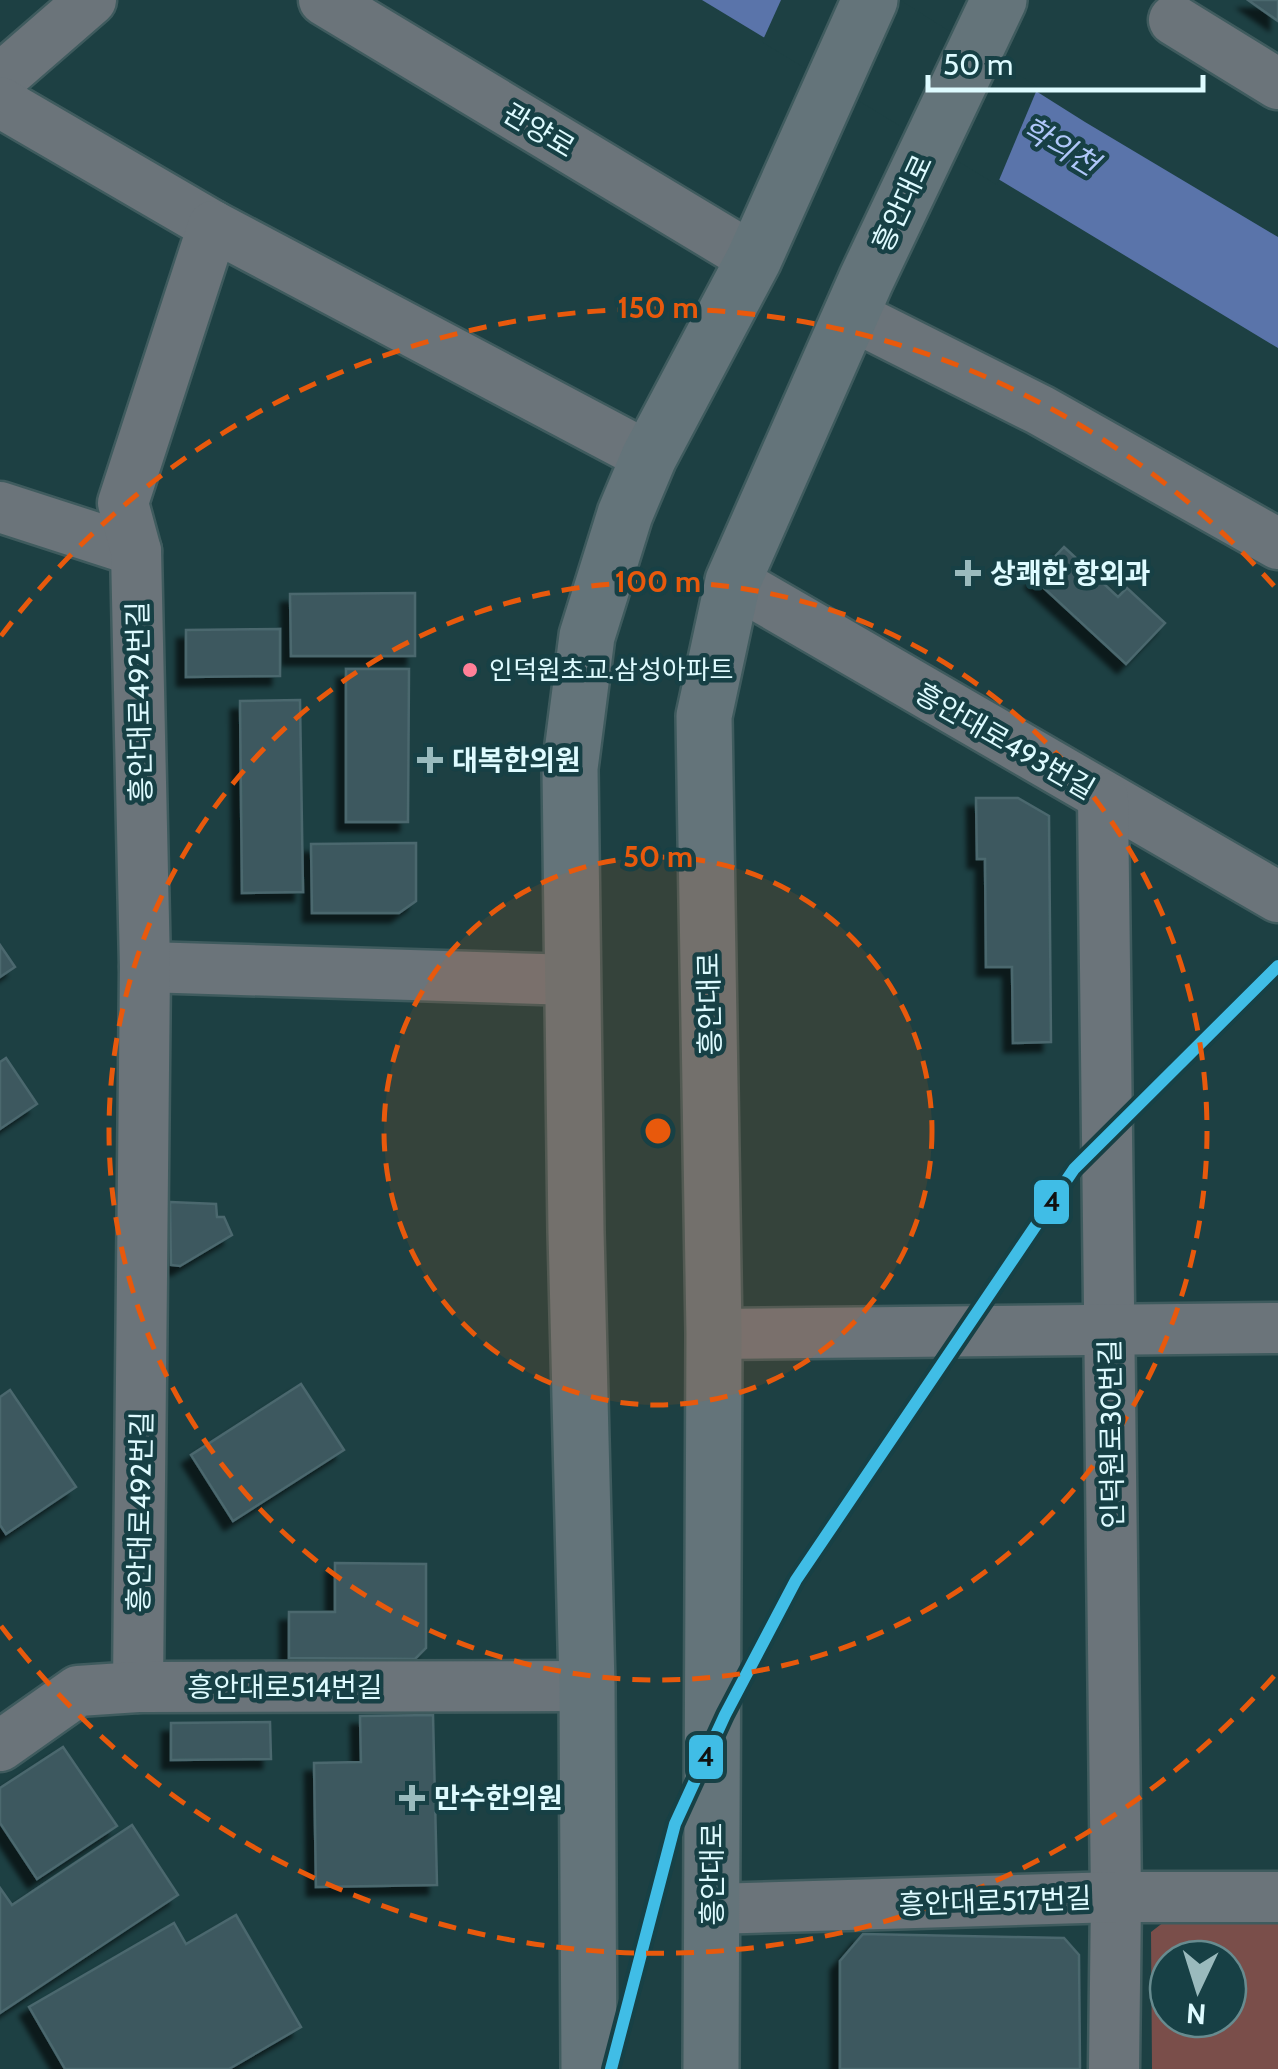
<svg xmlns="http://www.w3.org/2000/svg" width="1278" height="2069" viewBox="0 0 1278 2069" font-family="Cabin,'Noto Sans KR',sans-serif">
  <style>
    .green { fill: #7a4e4a; fill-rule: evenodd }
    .water { fill: #5a74aa }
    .pier { fill: #1d4043 }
    .building { fill: #3c595f; stroke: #4b676e; stroke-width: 2.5; filter: url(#shadow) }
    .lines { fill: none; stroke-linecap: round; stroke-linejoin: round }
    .minor-casing { stroke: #3f5b5e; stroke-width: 55 }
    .major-casing { stroke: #3f5b5e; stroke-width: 60 }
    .minor { stroke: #6b747a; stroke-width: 50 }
    .major { stroke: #64747a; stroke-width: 55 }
    .metro-1-casing { stroke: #174045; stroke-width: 20 }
    .metro-1 { stroke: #40bde6; stroke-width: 12 }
    .ring { fill: none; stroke: #e8590c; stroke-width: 5; stroke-dasharray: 18 12 }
    .poi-dot { fill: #9ababd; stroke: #174045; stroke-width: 4 }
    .bus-dot { fill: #ff8098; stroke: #174045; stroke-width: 4 }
    .labels { text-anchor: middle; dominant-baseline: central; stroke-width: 9; stroke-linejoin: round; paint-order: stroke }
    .bus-label { font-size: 26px; fill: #defbff; stroke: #174045; text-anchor: start }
    .street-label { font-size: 28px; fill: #defbff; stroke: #174045 }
    .poi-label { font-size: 28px; font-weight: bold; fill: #defbff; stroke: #174045; text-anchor: start }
    .water-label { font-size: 30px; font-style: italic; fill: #b0c7f9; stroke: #174045 }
    .centre { fill: #e8590c; stroke: #174045; stroke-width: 5 }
    .ring-label { font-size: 30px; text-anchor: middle; font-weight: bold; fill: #e8590c; stroke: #174045; stroke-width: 9; stroke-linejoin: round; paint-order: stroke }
    .line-badge { stroke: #174045; stroke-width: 4 }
    .pale-badge-label { font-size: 28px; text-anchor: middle; font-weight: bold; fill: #111 }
  </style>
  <defs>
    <filter id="shadow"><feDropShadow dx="-9" dy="9" stdDeviation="2.5" flood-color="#0009"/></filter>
  </defs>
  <rect width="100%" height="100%" fill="#1d4043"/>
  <path class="green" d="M1187 1904 1278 1908V2069H1152L1151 1932ZM1168 1959H1228V2019H1168Z"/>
  <path class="water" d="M702 0H891L1085 122 1278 237V348Z"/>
  <path class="pier" d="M781 0H900L1038 87 997 185 762 42Z"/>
  <g class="building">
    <path d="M1248 0H1278V21Z"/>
    <path d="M1064 547 1118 597 1127 588 1165 623 1126 664 1034 579Z"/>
    <path d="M415 593V656H291L290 594Z"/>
    <path d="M280 629V676L186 677V630Z"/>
    <path d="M346 669H409L408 822H346Z"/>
    <path d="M300 700 303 892 242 893 240 701Z"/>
    <path d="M976 798H1018L1049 816 1051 1042 1013 1043 1012 967H986L985 859H977Z"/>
    <path d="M416 843V901L399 913H312L311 844Z"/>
    <path d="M0 945 15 967 0 977Z"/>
    <path d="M6 1058 37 1104 0 1129V1062Z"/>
    <path d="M170 1202 216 1204 217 1217H224L232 1235 180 1266 171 1265Z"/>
    <path d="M301 1384 344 1450 233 1521 191 1455Z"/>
    <path d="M10 1390 76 1487 6 1534 0 1525V1397Z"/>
    <path d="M335 1563 426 1564V1648L415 1659 289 1658V1612H335Z"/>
    <path d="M433 1715 437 1885 316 1887 314 1763 361 1762 360 1716Z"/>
    <path d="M270 1722 271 1759 171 1760V1723Z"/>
    <path d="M63 1747 117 1826 37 1879 0 1823V1788Z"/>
    <path d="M132 1825 178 1895 0 2013V1888L12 1905Z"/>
    <path d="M236 1915 301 2027 229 2069H65L29 2007 174 1923 186 1944Z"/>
    <path d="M863 1934 1064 1938 1079 1955 1080 2069H840V1961Z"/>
  </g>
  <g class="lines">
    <defs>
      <g id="minor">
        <path d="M324 0 754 259"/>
        <path d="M1174 20 1278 84"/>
        <path d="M0 79 91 0"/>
        <path d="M0 102 213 226"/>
        <path d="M851 315 1040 410 1278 544"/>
        <path d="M0 507 136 551"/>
        <path d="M733 581 1278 897"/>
        <path d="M1103 798 1116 1897 1114 2069"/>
        <path d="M145 967 574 980"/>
        <path d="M714 1334 1278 1328"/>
        <path d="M138 1687 145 967 136 551 123 503 213 226 649 457"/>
        <path d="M0 1746 78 1691 138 1687 587 1686"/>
        <path d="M712 1909 1116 1897H1278"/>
      </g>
      <g id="major">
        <path d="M589 2069 587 1686 576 1232 570 768 587 636 625 514 649 457 754 259 870 0"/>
        <path d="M711 2069 714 1334 704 716 733 581 866 280 999 0"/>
      </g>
    </defs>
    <use href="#minor" class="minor-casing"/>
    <use href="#major" class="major-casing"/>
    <use href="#minor" class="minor"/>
    <use href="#major" class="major"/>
    <defs>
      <path id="metro-1" d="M611 2069 675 1824 725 1715 796 1580 1074 1169 1278 966"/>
    </defs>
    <use href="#metro-1" class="metro-1-casing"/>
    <use href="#metro-1" class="metro-1"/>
  </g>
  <circle cx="658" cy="1131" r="274" fill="#e8590c" fill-opacity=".12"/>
  <g class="ring">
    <circle cx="658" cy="1131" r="274"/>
    <circle cx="658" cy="1131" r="549"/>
    <path d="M1274 1676A823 823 0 0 1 1 1626M1 636A823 823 0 0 1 1274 586"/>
  </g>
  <g class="poi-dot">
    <path d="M963 558h10v10h10v10h-10v10h-10v-10h-10v-10h10z"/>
    <path d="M425 745h10v10h10v10h-10v10h-10v-10h-10v-10h10z"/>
    <path d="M407 1783h10v10h10v10h-10v10h-10v-10h-10v-10h10z"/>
  </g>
  <circle class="bus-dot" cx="470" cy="670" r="9"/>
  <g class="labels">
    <g class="bus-label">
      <text x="489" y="670">인덕원초교.삼성아파트</text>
    </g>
    <g class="street-label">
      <text transform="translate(539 130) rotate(31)">관양로</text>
      <text transform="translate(902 203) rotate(-65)">흥안대로</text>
      <text transform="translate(139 702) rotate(-91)">흥안대로492번길</text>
      <text transform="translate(1005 741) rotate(30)">흥안대로493번길</text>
      <text transform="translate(709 1004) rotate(-91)">흥안대로</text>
      <text transform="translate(1111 1434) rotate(-91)">인덕원로30번길</text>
      <text transform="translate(140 1512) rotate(-89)">흥안대로492번길</text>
      <text x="285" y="1687">흥안대로514번길</text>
      <text transform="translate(712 1874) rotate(-90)">흥안대로</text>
      <text transform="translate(995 1901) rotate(-2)">흥안대로517번길</text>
    </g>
    <g class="poi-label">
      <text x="990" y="573">상쾌한 항외과</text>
      <text x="452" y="760">대복한의원</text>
      <text x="434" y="1798">만수한의원</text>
    </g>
    <g class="water-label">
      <text transform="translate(1060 146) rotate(31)">학의천</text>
    </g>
  </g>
  <circle cx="658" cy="1131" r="15" class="centre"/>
  <g class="ring-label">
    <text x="658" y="318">150 m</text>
    <text x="658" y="592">100 m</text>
    <text x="658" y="867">50 m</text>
  </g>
  <g class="line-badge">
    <rect x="1032" y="1178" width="39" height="48" rx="10" fill="#40bde6"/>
    <rect x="687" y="1733" width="38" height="48" rx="10" fill="#40bde6"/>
  </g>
  <g class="pale-badge-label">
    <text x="1052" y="1211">4</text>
    <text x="706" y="1766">4</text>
  </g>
  <g transform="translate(1198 1989) rotate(184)"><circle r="48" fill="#174045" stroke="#678b8f" stroke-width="2.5"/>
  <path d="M0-8L18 38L0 25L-18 38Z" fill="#9ababd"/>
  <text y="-15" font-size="28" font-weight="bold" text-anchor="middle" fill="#defbff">N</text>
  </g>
  <path d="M928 75v15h275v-15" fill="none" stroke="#defbff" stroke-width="5"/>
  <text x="943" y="75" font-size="30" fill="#defbff" stroke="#174045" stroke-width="8" paint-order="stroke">50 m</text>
</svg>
